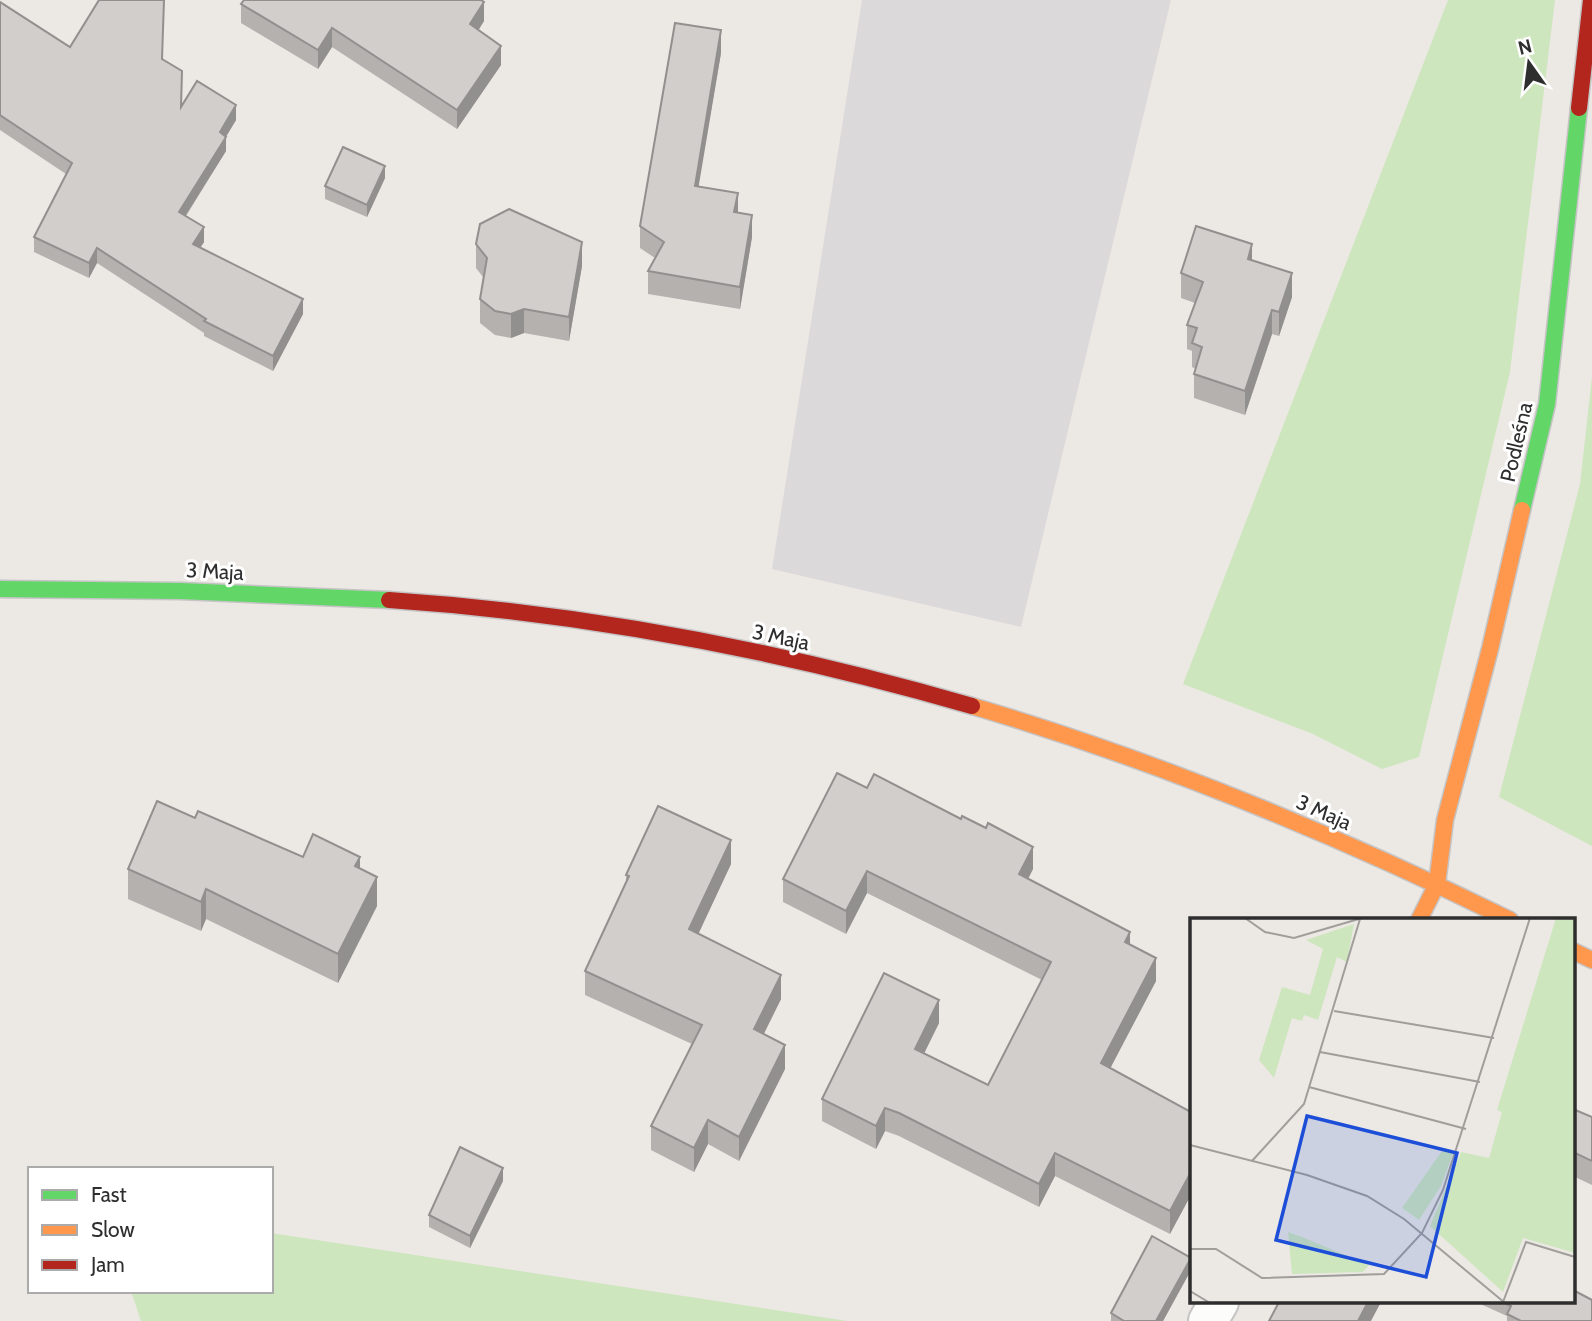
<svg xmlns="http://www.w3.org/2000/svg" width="1592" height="1321" viewBox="0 0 1592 1321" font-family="Cabin,sans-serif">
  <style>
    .industrial { fill: #dcd9db }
    .green { fill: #cee6be }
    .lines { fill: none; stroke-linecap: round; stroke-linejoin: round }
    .street-casing { stroke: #c5c4c5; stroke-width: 42 }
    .fast-casing { stroke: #c5c4c5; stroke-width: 19 }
    .slow-casing { stroke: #c5c4c5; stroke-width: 19 }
    .jam-casing { stroke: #c5c4c5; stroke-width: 19 }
    .street { stroke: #fcfcfb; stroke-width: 38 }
    .fast { stroke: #63d668; stroke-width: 16 }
    .slow { stroke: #ff974d; stroke-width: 16 }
    .jam { stroke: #b3261e; stroke-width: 16 }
    .wall { fill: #b4b1af }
    .shaded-wall { fill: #92908e }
    .building { fill: #d1cecb; stroke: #92908e; stroke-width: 2 }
    .labels { text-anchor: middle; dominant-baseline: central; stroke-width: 6; stroke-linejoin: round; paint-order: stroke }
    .street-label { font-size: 21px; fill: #2e2e2e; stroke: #fff }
    .inset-road { fill: none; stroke: #a09e9b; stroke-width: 2 }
    .view { fill: #1d4ed8; fill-opacity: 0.15; stroke: #1d4ed8; stroke-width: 3.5 }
    .inset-edge { fill: none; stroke: #2e2e2e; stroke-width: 3.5 }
  </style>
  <rect width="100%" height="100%" fill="#ece8e4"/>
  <path class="industrial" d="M862 0H1171L1021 627 772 569Z"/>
  <g class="green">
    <path d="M1448 0H1555L1510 372 1419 757 1382 769 1313 734 1183 684Z"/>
    <path d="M1592 377V846L1499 797 1580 484Z"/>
    <path d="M271 1233 847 1321H141L131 1291H271Z"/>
  </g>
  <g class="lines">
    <defs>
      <path id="street" d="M1208 1321 1219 1302"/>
      <g id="fast">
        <path d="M1522 510 1547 404 1579 108"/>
        <path d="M0 589 180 591 389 600"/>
      </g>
      <g id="slow">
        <path d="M972 706C1159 761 1335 834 1510 920"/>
        <path d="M1419 920 1437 884 1445 820 1490 649 1522 510"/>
        <path d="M1573 951 1592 960"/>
      </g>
      <g id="jam">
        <path d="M1579 108 1591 0"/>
        <path d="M389 600C585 613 782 651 972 706"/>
      </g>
    </defs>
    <use href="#street" class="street-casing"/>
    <use href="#fast" class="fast-casing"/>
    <use href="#slow" class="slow-casing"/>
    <use href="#jam" class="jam-casing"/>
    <use href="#street" class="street"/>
    <use href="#fast" class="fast"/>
    <use href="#slow" class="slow"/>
    <use href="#jam" class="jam"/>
  </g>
  <g class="wall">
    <path d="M0 2 70 47 163 59 181 107 236 120 226 136V151L186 216 204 242 200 248 303 314 273 371 204 336V333L97 263 89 278 34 252V237L66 174 0 130Z"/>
    <path d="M241 4 484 21 478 30 501 65 457 129 332 47 318 69 241 23Z"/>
    <path d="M721 53 698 186 738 213 752 237 740 309 648 294V271L655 258 640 248V226Z"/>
    <path d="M385 178 367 217 325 199V186Z"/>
    <path d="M476 244 582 266 569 341 524 333 511 338 495 335 480 323V299L483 277 476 268Z"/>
    <path d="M1252 260 1292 297 1279 336 1272 334 1245 415 1194 398V374L1196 369 1192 367V351L1187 349V325L1195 303 1181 298V273Z"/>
    <path d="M837 773 1033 869 1028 879 1130 944 1156 981 1110 1068 1191 1112 1170 1234 1055 1176 1039 1207 899 1136 885 1131 876 1149 822 1121V1099L939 1023 924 1053 988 1085 1042 980 867 893 846 934 783 902V879Z"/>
    <path d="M195 818 303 857 360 868 377 906 338 983 206 919 201 931 128 899V869Z"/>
    <path d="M731 864 698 934 781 999 764 1034 785 1069 739 1161 708 1144 694 1172 651 1150V1126L692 1044 585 995V971L626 883V875Z"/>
    <path d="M1573 1109 1592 1117V1185L1573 1176Z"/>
    <path d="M503 1181 470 1248 429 1227V1215Z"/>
    <path d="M1191 1270 1163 1321H1111V1313Z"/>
    <path d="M1476 1302H1573L1592 1321H1507V1316Z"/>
  </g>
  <g class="shaded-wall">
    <path d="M484 2V21L470 44V24Z"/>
    <path d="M332 28V47L318 69V50Z"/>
    <path d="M721 30V53L695 208V186Z"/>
    <path d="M501 46V65L457 129V110Z"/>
    <path d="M236 105V120L220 147V132Z"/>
    <path d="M226 137V151L179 226V212Z"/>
    <path d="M385 166V178L367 217V205Z"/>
    <path d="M738 193V215L734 212Z"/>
    <path d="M752 215V237L740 309V287Z"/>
    <path d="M204 227V242L193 259V244Z"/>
    <path d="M582 242V266L569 341V317Z"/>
    <path d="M1252 244V268L1248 259Z"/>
    <path d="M97 248V263L89 278V263Z"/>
    <path d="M1292 273V297L1279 336V312Z"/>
    <path d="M303 299V314L273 371V356Z"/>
    <path d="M524 309V333L511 338V314Z"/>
    <path d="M1272 310V334L1245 415V391Z"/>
    <path d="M731 840V864L689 954V929Z"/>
    <path d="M1033 847V869L1019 896V874Z"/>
    <path d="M360 857V887L355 866Z"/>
    <path d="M867 871V893L846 934V911Z"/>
    <path d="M377 877V906L338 983V954Z"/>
    <path d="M206 889V919L201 931V902Z"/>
    <path d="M1130 932V955L1125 942Z"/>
    <path d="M1156 958V981L1101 1086V1063Z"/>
    <path d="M781 975V999L754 1053V1029Z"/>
    <path d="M939 1000V1023L915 1072V1049Z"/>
    <path d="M785 1045V1069L739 1161V1137Z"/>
    <path d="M885 1108V1131L876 1149V1126Z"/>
    <path d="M708 1120V1144L694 1172V1148Z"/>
    <path d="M1055 1153V1176L1039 1207V1184Z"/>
    <path d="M503 1168V1181L470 1248V1236Z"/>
    <path d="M1191 1172V1195L1170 1234V1211Z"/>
    <path d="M1191 1258V1270L1163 1321H1156Z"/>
    <path d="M1368 1302H1381L1371 1321H1358Z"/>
  </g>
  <g class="building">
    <path d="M99 0H164L162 59 182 71 181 107 197 81 236 105 220 132 226 137 179 212 204 227 193 244 303 299 273 356 204 321 206 319 97 248 89 263 34 237 72 163 0 115V2L70 47Z"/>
    <path d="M244 0H481L484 2 470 24 501 46 457 110 332 28 318 50 241 4Z"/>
    <path d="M675 23 721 30 695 186 738 193 734 212 752 215 740 287 648 271 664 242 640 226Z"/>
    <path d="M343 147 385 166 367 205 325 186Z"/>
    <path d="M509 209 582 242 569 317 524 309 511 314 495 311 480 299 487 258 476 244 480 224Z"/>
    <path d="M1196 226 1252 244 1248 259 1292 273 1279 312 1272 310 1245 391 1194 374 1202 347 1192 343 1197 328 1187 325 1203 282 1181 273Z"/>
    <path d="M837 773 867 788 874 774 961 819 962 816 986 828 988 823 1033 847 1019 874 1130 932 1125 942 1156 958 1101 1063 1191 1112V1172L1170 1211 1055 1153 1039 1184 899 1113 885 1108 876 1126 822 1099 884 973 939 1000 915 1049 988 1085 1051 962 867 871 846 911 783 879Z"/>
    <path d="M157 801 195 818 198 811 303 857 313 834 360 857 355 866 377 877 338 954 206 889 201 902 128 869Z"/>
    <path d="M658 806 731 840 689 929 781 975 754 1029 785 1045 739 1137 708 1120 694 1148 651 1126 702 1025 585 971 629 876 626 875Z"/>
    <path d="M1573 1109 1592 1117V1161L1573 1152Z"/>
    <path d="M460 1147 503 1168 470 1236 429 1215Z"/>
    <path d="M1152 1236 1191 1258 1156 1321H1124L1111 1313Z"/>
    <path d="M1573 1290 1592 1300V1321H1521L1507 1314 1511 1306 1502 1302H1573Z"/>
    <path d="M1279 1302H1368L1358 1321H1269Z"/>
  </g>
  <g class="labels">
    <g class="street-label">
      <text transform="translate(1516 442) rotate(-77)">Podleśna</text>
      <text transform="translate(215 571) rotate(3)">3 Maja</text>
      <text transform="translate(781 637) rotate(12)">3 Maja</text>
      <text transform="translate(1324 812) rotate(24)">3 Maja</text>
    </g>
  </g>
  <g transform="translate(1190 918)">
    <rect width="385" height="385" fill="#ece8e4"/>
    <path d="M366 0H385V335L333 320 313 374 240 308 271 234 299 240 312 194 307 192ZM164 6 157 44 147 39 128 102 114 97 112 103 102 100 84 160 69 142 92 69 120 77 133 31 116 22ZM254 230 264 233 251 268 229 302 212 290ZM98 314 112 319 179 347 173 354 102 356Z" fill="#cee6be"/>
    <path class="inset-road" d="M55 0 75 14 104 20 172 0M144 93 304 120M130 134 290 164M119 169 276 211M0 227 117 257 177 278 214 301 315 385M62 243 114 186 170 1M0 331H26L72 360 194 356 232 315 253 272 340 0M0 373 20 385M313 384 336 324 385 339"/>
    <path class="view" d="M117 198 267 235 236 359 86 322Z"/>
    <rect width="385" height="385" class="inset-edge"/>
  </g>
  <rect x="28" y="1167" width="245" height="126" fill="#ffffff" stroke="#ababab" stroke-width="2"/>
  <rect x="42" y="1190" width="35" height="10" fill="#63d668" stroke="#ababab" stroke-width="2"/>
  <text x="91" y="1202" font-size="21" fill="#2e2e2e">Fast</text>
  <rect x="42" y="1225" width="35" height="10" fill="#ff974d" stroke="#ababab" stroke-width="2"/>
  <text x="91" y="1237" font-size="21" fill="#2e2e2e">Slow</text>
  <rect x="42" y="1260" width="35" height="10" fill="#b3261e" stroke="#ababab" stroke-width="2"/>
  <text x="91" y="1272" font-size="21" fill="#2e2e2e">Jam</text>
  <g transform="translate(1529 63) rotate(346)" stroke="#ffffff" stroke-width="5" paint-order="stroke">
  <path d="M0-5L12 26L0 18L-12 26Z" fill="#2e2e2e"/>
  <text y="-10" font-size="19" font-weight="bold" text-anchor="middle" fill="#2e2e2e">N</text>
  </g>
</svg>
